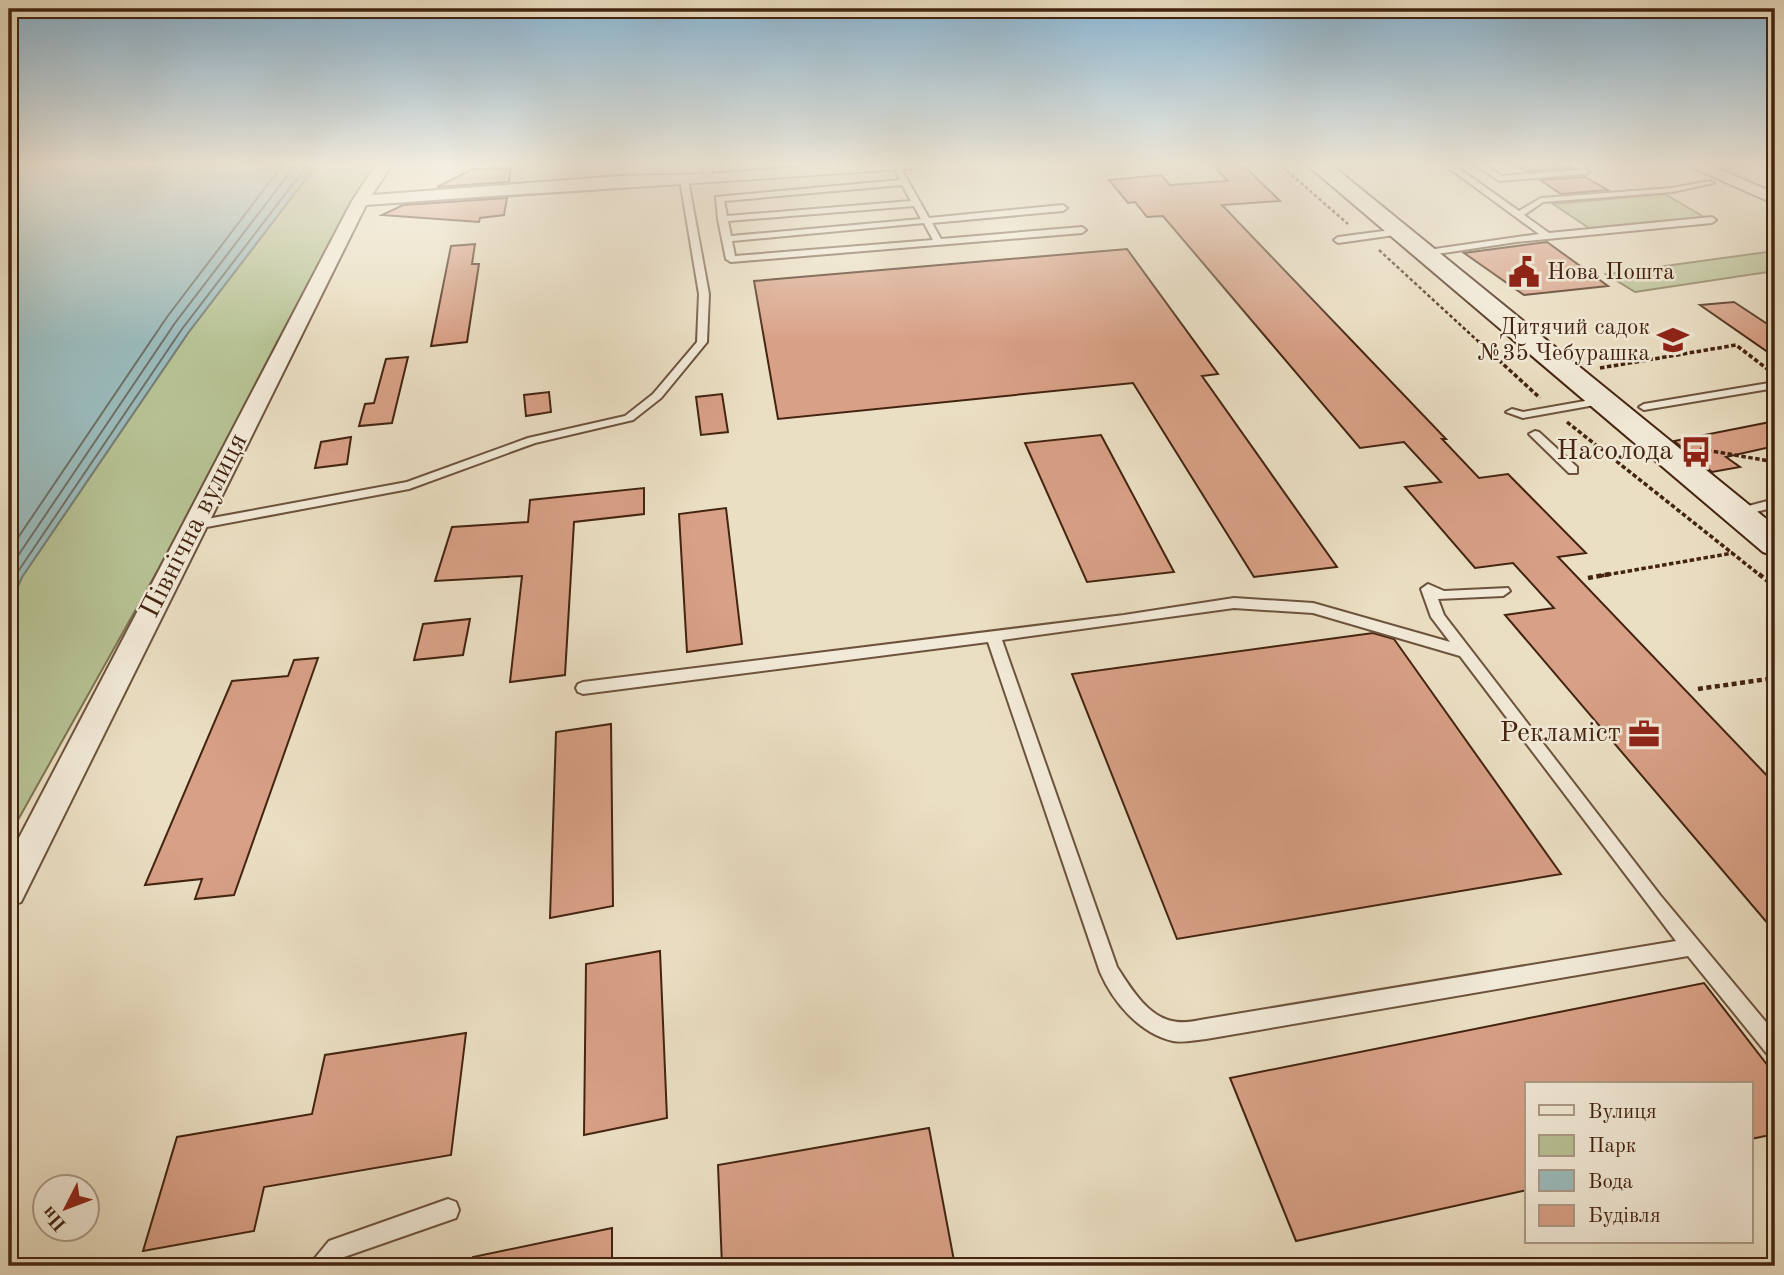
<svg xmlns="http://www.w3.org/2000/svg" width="1784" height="1275" viewBox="0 0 1784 1275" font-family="'Old Standard TT',serif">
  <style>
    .green { fill: #b7c294; stroke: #7d7352; stroke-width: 2 }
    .water { fill: #9bbbbc; stroke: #787f77; stroke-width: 2 }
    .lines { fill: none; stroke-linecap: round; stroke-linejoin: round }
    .shore { stroke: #6f7066; stroke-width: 2 }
    .building { fill: #d8a086; stroke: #432410; stroke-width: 2 }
    .service-casing { stroke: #6d533d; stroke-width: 4 }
    .minor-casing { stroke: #6d533d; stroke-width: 4 }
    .secondary-casing { stroke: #432410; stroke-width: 4 }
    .path-far2 { stroke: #432410; stroke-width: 2.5; stroke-dasharray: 3.5 2.5; stroke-linecap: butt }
    .path-far1 { stroke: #432410; stroke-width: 3.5; stroke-dasharray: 4.5 2.5; stroke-linecap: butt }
    .path { stroke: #432410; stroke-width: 4.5; stroke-dasharray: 5 3.5; stroke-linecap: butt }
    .service { fill: #f2ead8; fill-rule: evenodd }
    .minor { fill: #f2ead8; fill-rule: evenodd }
    .secondary { fill: #f2ead8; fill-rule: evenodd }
    .labels { text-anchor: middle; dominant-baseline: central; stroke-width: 5; stroke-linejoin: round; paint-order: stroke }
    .far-poi-label { font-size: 23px; fill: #432410; stroke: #f2ead8; text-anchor: start }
    .poi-label { font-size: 28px; fill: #432410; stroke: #f2ead8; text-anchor: end }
    .street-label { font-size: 28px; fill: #432410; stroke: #f2ead8 }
  </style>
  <rect width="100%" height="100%" fill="#ebdfc3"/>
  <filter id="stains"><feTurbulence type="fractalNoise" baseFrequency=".00286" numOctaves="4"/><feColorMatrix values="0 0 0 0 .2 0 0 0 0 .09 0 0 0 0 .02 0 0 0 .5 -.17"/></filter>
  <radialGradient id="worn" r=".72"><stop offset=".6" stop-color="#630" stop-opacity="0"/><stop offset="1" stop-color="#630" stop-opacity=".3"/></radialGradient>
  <g class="green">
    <path d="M318 163H378L187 518 9 836V606L22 577 188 333Z"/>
    <path d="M1665 194 1704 217 1589 228 1553 204Z"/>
    <path d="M1767 252 1775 256V271L1635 292 1606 274Z"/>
  </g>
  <path class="water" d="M9 163H318L188 333 22 577 9 606Z"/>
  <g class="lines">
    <g class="shore">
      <path d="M9 551 167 317 284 163"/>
      <path d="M9 569 175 323 297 163"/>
      <path d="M9 590 17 573 182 329 309 163"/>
    </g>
  </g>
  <g class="building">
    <path d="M1210 163H1241L1280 201 1222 205 1446 439H1442L1479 478 1508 474 1586 553 1558 557 1775 784V932L1505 615 1554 608 1513 563 1475 568 1405 487 1441 482 1404 442 1360 448 1163 216 1147 217 1135 202 1128 203 1109 180 1161 175 1170 185 1228 181Z"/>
    <path d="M1513 163H1562L1570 168 1526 171Z"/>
    <path d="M511 168 509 182 437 187 473 169Z"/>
    <path d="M1585 177 1608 190 1561 194 1540 180Z"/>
    <path d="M507 198 504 215 480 218 479 222 382 215 403 205Z"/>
    <path d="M1547 242 1608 286 1524 295 1464 253Z"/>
    <path d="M475 244 472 264H479L467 342 431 346 451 246Z"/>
    <path d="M1127 249 1218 374 1202 376 1337 567 1254 577 1133 383 778 419 754 281Z"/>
    <path d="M1734 302 1775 329V357L1700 305Z"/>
    <path d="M408 357 392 423 359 426 365 404 374 403 386 359Z"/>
    <path d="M549 392 551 412 526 416 524 395Z"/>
    <path d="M722 394 728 432 701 435 696 397Z"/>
    <path d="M1775 421V446L1726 457 1740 467 1712 472 1674 441Z"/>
    <path d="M1101 435 1174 572 1087 582 1025 443Z"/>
    <path d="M351 437 347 464 315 468 321 442Z"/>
    <path d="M644 488V514L574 522 565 675 510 682 522 576 435 581 452 527 528 522 530 500Z"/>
    <path d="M726 508 742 644 687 652 679 514Z"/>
    <path d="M470 619 463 655 414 660 423 624Z"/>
    <path d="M1373 633 1394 639 1561 874 1177 939 1072 674Z"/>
    <path d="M318 658 234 895 195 899 202 879 145 885 232 681 288 676 294 660Z"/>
    <path d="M611 724 613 906 550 918 556 732Z"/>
    <path d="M660 951 667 1118 584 1135 586 964Z"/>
    <path d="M1704 983 1775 1075V1134L1751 1139V1084H1527V1190L1296 1241 1230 1078Z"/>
    <path d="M466 1033 451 1155 264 1187 254 1231 143 1251 177 1137 312 1114 325 1055Z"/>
    <path d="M929 1128 955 1266H722L718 1165Z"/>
    <path d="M612 1228V1266H474L473 1257Z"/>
  </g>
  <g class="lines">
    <defs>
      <g id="service">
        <path d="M704 163H712V181L705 179Z"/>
        <path d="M892 163 899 165 929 218 1063 205 1067 208 1063 211 932 223 941 239 1082 227 1086 230 1082 233 731 262 726 259 718 219 716 197 900 180ZM902 185 911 201 727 216 724 201ZM914 206 921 219 731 236 728 221ZM924 223 933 240 735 256 732 241Z"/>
        <path d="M1442 163H1451L1519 211 1541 198 1672 188 1710 181 1714 183 1672 192 1543 202 1524 215 1549 233 1712 217 1716 220 1712 223 1516 242 1424 256 1420 253 1421 251 1539 234Z"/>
        <path d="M1472 163H1482L1502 176 1578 170 1570 163H1579L1589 172 1585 174 1500 181Z"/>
        <path d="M684 178 688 180 709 294 707 342 661 398 633 420 535 443 409 489 196 529 192 528 190 525 192 522 196 521 407 482 528 438 625 416 653 394 697 342 699 294 680 180Z"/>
        <path d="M1399 229 1403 232 1402 234 1338 243 1334 240 1338 237Z"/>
        <path d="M1775 382V388L1644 410 1639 407 1644 404Z"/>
        <path d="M1602 398 1606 399V403L1523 418 1506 412 1512 409 1523 412Z"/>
        <path d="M1535 431 1539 432 1577 467V473H1569L1531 436 1529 434Z"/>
        <path d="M1775 499V507L1737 517 1731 513 1733 510Z"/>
        <path d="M1428 584 1444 591 1508 588 1510 591 1503 596 1438 599 1444 615 1660 895 1775 1033V1058L1768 1055 1688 956 1206 1039C1195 1040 1184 1043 1173 1041 1140 1034 1113 1002 1100 972L988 642 583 694 578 692 576 688 578 684 583 682 1124 615 1234 598 1313 603 1450 642 1431 617 1421 589ZM1234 608 1313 613 1460 656 1676 941 1206 1019C1195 1021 1183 1024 1172 1021 1147 1016 1130 987 1117 967L1002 640Z"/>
        <path d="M448 1199 456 1202 459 1210 456 1218 344 1257 337 1266H312L315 1258 329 1241Z"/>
      </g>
      <g id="minor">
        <path d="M377 163H393L372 195 621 176 709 174 853 163H924L916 168C733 182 549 191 366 205L21 902 9 907V857L352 201Z"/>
        <path d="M1682 163H1704L1775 193V204Z"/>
      </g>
      <path id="secondary" d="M1305 163H1329L1775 526V556L1763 552Z"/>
    </defs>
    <use href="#service" class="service-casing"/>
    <use href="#minor" class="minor-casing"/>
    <use href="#secondary" class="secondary-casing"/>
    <g class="path-far2">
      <path d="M1278 163 1348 224"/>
      <path d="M1379 250 1480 343"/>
    </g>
    <g class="path-far1">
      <path d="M1478 341 1540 398"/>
      <path d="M1600 368 1736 345 1770 371"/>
      <path d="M1567 422 1761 576"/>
      <path d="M1700 449 1775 462"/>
      <path d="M1600 576 1733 553"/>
    </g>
    <g class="path">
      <path d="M1759 574 1775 587"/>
      <path d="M1588 578 1610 574"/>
      <path d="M1698 689 1775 678"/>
    </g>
    <use href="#service" class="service"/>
    <use href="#minor" class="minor"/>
    <use href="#secondary" class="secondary"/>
  </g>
  <linearGradient id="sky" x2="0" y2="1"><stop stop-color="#89b7d6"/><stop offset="0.48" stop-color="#f6f1e4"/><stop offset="1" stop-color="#f6f1e4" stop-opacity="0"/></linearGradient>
  <rect width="1784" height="342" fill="url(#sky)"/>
  <defs>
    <symbol id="civic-bare" viewBox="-9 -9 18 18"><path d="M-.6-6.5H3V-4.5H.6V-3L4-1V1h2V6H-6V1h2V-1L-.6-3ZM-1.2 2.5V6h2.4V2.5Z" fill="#8f2418" stroke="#f2ead8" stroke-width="2.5" paint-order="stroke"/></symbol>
    <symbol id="school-bare" viewBox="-9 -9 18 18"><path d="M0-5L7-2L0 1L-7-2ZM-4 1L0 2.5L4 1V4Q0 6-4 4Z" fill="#8f2418" stroke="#f2ead8" stroke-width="2.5" paint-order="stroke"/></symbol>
    <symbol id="bus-bare" viewBox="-9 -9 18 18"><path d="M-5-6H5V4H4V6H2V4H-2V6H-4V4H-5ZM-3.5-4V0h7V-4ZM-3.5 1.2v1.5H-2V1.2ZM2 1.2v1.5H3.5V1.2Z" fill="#8f2418" stroke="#f2ead8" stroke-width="2.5" paint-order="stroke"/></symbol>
    <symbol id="office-bare" viewBox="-9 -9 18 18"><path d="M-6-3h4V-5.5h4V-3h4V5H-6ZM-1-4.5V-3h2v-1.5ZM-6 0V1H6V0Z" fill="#8f2418" stroke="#f2ead8" stroke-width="2.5" paint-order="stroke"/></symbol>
  </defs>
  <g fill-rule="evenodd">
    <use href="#civic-bare" x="1502" y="250" width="44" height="44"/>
    <use href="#school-bare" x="1651" y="318" width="44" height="44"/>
    <use href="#bus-bare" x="1674" y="430" width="44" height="44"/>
    <use href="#office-bare" x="1622" y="712" width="44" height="44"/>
  </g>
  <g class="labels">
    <g class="far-poi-label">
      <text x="1547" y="272">Нова Пошта</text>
      <text x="1650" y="327" text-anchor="end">Дитячий садок<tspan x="1650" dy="26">№35 Чебурашка</tspan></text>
    </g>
    <g class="poi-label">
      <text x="1673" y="452">Насолода</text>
      <text x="1621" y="734">Рекламіст</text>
    </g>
    <g class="street-label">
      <text transform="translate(195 526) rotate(-63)">Північна вулиця</text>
    </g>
  </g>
  <rect width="1784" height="1275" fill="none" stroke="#ebdfc3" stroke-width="35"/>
  <rect x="10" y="10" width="1763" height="1254" fill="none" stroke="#432410" stroke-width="3.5"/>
  <rect x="18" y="18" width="1749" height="1240" fill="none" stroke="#432410" stroke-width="2"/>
  <rect x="1525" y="1082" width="228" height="161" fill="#f2ead8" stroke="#ac9b88" stroke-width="2"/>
  <rect x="1539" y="1105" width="35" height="10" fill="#f2ead8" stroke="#ac9b88" stroke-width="2"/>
  <text x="1588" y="1118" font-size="21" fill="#432410">Вулиця</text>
  <rect x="1539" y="1135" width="35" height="21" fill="#b7c294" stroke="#ac9b88" stroke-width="2"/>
  <text x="1588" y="1152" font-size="21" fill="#432410">Парк</text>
  <rect x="1539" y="1170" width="35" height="21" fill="#9bbbbc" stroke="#ac9b88" stroke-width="2"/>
  <text x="1588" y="1188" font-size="21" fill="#432410">Вода</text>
  <rect x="1539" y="1205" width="35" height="21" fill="#d8a086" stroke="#ac9b88" stroke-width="2"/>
  <text x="1588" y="1222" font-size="21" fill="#432410">Будівля</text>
  <g transform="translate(66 1208) rotate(228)"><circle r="33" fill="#f2ead8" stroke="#ac9b88" stroke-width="2"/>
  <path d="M0-5L12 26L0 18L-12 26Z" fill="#8f2418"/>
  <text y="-10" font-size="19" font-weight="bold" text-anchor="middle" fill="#432410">Пн</text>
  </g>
  <rect width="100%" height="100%" filter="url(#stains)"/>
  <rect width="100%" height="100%" fill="url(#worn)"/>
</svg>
